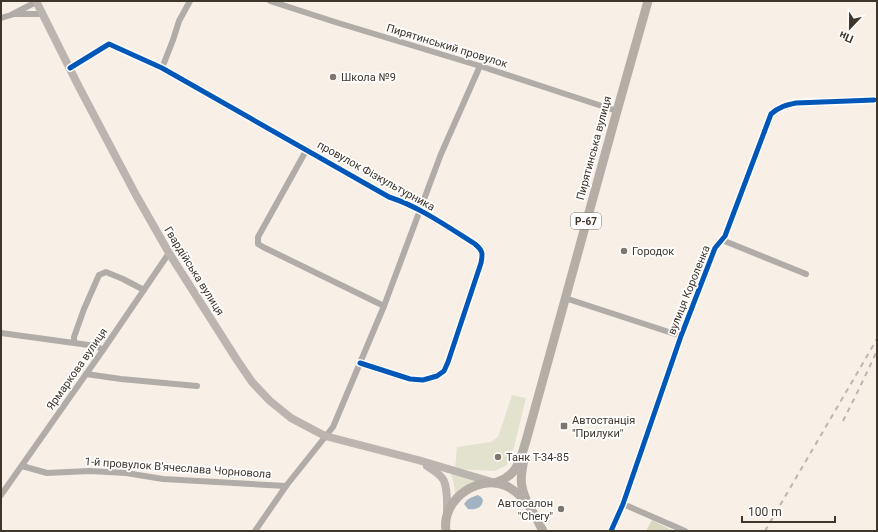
<svg xmlns="http://www.w3.org/2000/svg" width="878" height="532" viewBox="0 0 878 532" font-family="Roboto,sans-serif">
  <style>
    .green { fill: #e3e2cf }
    .forest { fill: #d8d8c0 }
    .water { fill: #a2b4c2 }
    .lines { fill: none; stroke-linecap: round; stroke-linejoin: round }
    .street { stroke: #b1aca7; stroke-width: 6 }
    .secondary { stroke: #bcb4af; stroke-width: 8 }
    .primary { stroke: #b4aea7; stroke-width: 9 }
    .rail { stroke: #bcb5b0; stroke-width: 2; stroke-dasharray: 5 5; stroke-linecap: butt }
    .cycleway-casing { stroke: #fff; stroke-width: 8 }
    .cycleway { stroke: #0057b8; stroke-width: 5 }
    .poi-dot { fill: #7f766d; stroke: #fff; stroke-width: 1.5 }
    .labels { text-anchor: middle; dominant-baseline: central; stroke-width: 3.5; stroke-linejoin: round; paint-order: stroke }
    .shield { fill: #fff; stroke: #78726b; stroke-width: 1 }
    .shield-label { font-size: 10px; font-weight: bold; fill: #3e352b }
    .street-label { font-size: 11px; fill: #3e352b; stroke: #fff }
    .poi-label { font-size: 11px; fill: #3e352b; stroke: #fff; text-anchor: start }
  </style>
  <rect width="100%" height="100%" fill="#f8f0e7"/>
  <g class="green">
    <path d="M512 395 526 398 514 447 507 465 495 471 455 469 457 447 491 442 498 437Z"/>
    <path d="M450 472 476 480 461 490 455 496C455 487 453 480 450 472Z"/>
  </g>
  <path class="forest" d="M652 520 673 531H646Z"/>
  <path class="water" d="M478 495 481 497 483 500C482 508 476 510 468 509L464 504C468 498 472 497 478 495Z"/>
  <g class="lines">
    <g class="street">
      <path d="M270 1 335 22 480 66 617 111"/>
      <path d="M15 14H43"/>
      <path d="M1 18 11 15 36 2"/>
      <path d="M70 68 109 44 162 68 389 197C420 207 448 227 475 244 483 251 483 253 481 263L448 362 444 371 437 376 423 380 410 379 360 363"/>
      <path d="M162 68 173 40 179 21 190 1"/>
      <path d="M307 149 258 237V244L263 247 384 306"/>
      <path d="M722 240 806 274"/>
      <path d="M565 298 681 336"/>
      <path d="M1 333 96 346 103 350"/>
      <path d="M74 342V337L84 309 99 275 106 272 123 279 144 290"/>
      <path d="M86 374 121 379 197 386"/>
      <path d="M22 466 47 473 89 471 126 473 163 479 286 486"/>
      <path d="M1 495 103 350 169 253"/>
      <path d="M623 504 685 531"/>
      <path d="M255 531 286 486 333 427 384 306 441 154 480 66"/>
      <path d="M611 531 623 504 681 336 715 248 725 236 771 114C779 107 786 105 796 103L874 100"/>
    </g>
    <g class="secondary">
      <path d="M36 1 79 87 136 195 169 253 237 360 252 382 270 401 291 418 325 436 418 460 492 482"/>
      <path d="M427 466C433 470 441 474 444 481 448 490 447 505 447 514"/>
    </g>
    <g class="primary">
      <path d="M524 459C521 476 519 483 526 499"/>
      <path d="M495 483C499 481 504 480 507 477 519 470 522 453 526 441L617 111 648 1"/>
      <path d="M446 531C441 498 482 471 510 488 527 498 534 514 543 531"/>
    </g>
    <g class="rail">
      <path d="M843 421 858 391 877 351"/>
      <path d="M765 531 877 339"/>
    </g>
    <defs>
      <g id="cycleway">
        <path d="M70 68 109 44 162 68 389 197C420 207 448 227 475 244 483 251 483 253 481 263L448 362 444 371 437 376 423 380 410 379 360 363"/>
        <path d="M611 531 623 504 681 336 715 248 725 236 771 114C779 107 786 105 796 103L874 100"/>
      </g>
    </defs>
    <use href="#cycleway" class="cycleway-casing"/>
    <use href="#cycleway" class="cycleway"/>
  </g>
  <g class="poi-dot">
    <circle cx="333" cy="77" r="4"/>
    <circle cx="624" cy="251" r="4"/>
    <rect x="560" y="422" width="8" height="8" rx="2"/>
    <circle cx="498" cy="457" r="4"/>
    <circle cx="561" cy="509" r="4"/>
  </g>
  <g class="labels">
    <rect class="shield" x="571" y="213" width="30" height="16" rx="3"/>
    <g class="shield-label">
      <text x="586" y="221">Р-67</text>
    </g>
    <g class="street-label">
      <text transform="translate(447 46) rotate(17)">Пирятинський провулок</text>
      <text transform="translate(594 148) rotate(-75)">Пирятинська вулиця</text>
      <text transform="translate(376 176) rotate(29)">провулок Фізкультурника</text>
      <text transform="translate(194 271) rotate(58)">Гвардійська вулиця</text>
      <text transform="translate(689 290) rotate(-68)">вулиця Короленка</text>
      <text transform="translate(77 369) rotate(-55)">Ярмаркова вулиця</text>
      <text transform="translate(178 468) rotate(4)">1-й провулок В'ячеслава Чорновола</text>
    </g>
    <g class="poi-label">
      <text x="341" y="77">Школа №9</text>
      <text x="632" y="251">Городок</text>
      <text x="572" y="420">Автостанція<tspan x="572" dy="13">"Прилуки"</tspan></text>
      <text x="506" y="457">Танк Т-34-85</text>
      <text x="553" y="503" text-anchor="end">Автосалон<tspan x="553" dy="13">"Chery"</tspan></text>
    </g>
  </g>
  <rect width="878" height="532" fill="none" stroke="#3e352b" stroke-width="4"/>
  <g transform="translate(850 28) rotate(202)" stroke="#ffffff" stroke-width="3" paint-order="stroke">
  <path d="M0-3L7 15L0 10L-7 15Z" fill="#3e352b"/>
  <text y="-6" font-size="11" font-weight="bold" text-anchor="middle" fill="#3e352b">Пн</text>
  </g>
  <path d="M742 516v6h93v-6" fill="none" stroke="#3e352b" stroke-width="2"/>
  <text x="748" y="516" font-size="12" fill="#3e352b" stroke="#ffffff" stroke-width="3" paint-order="stroke">100 m</text>
</svg>
